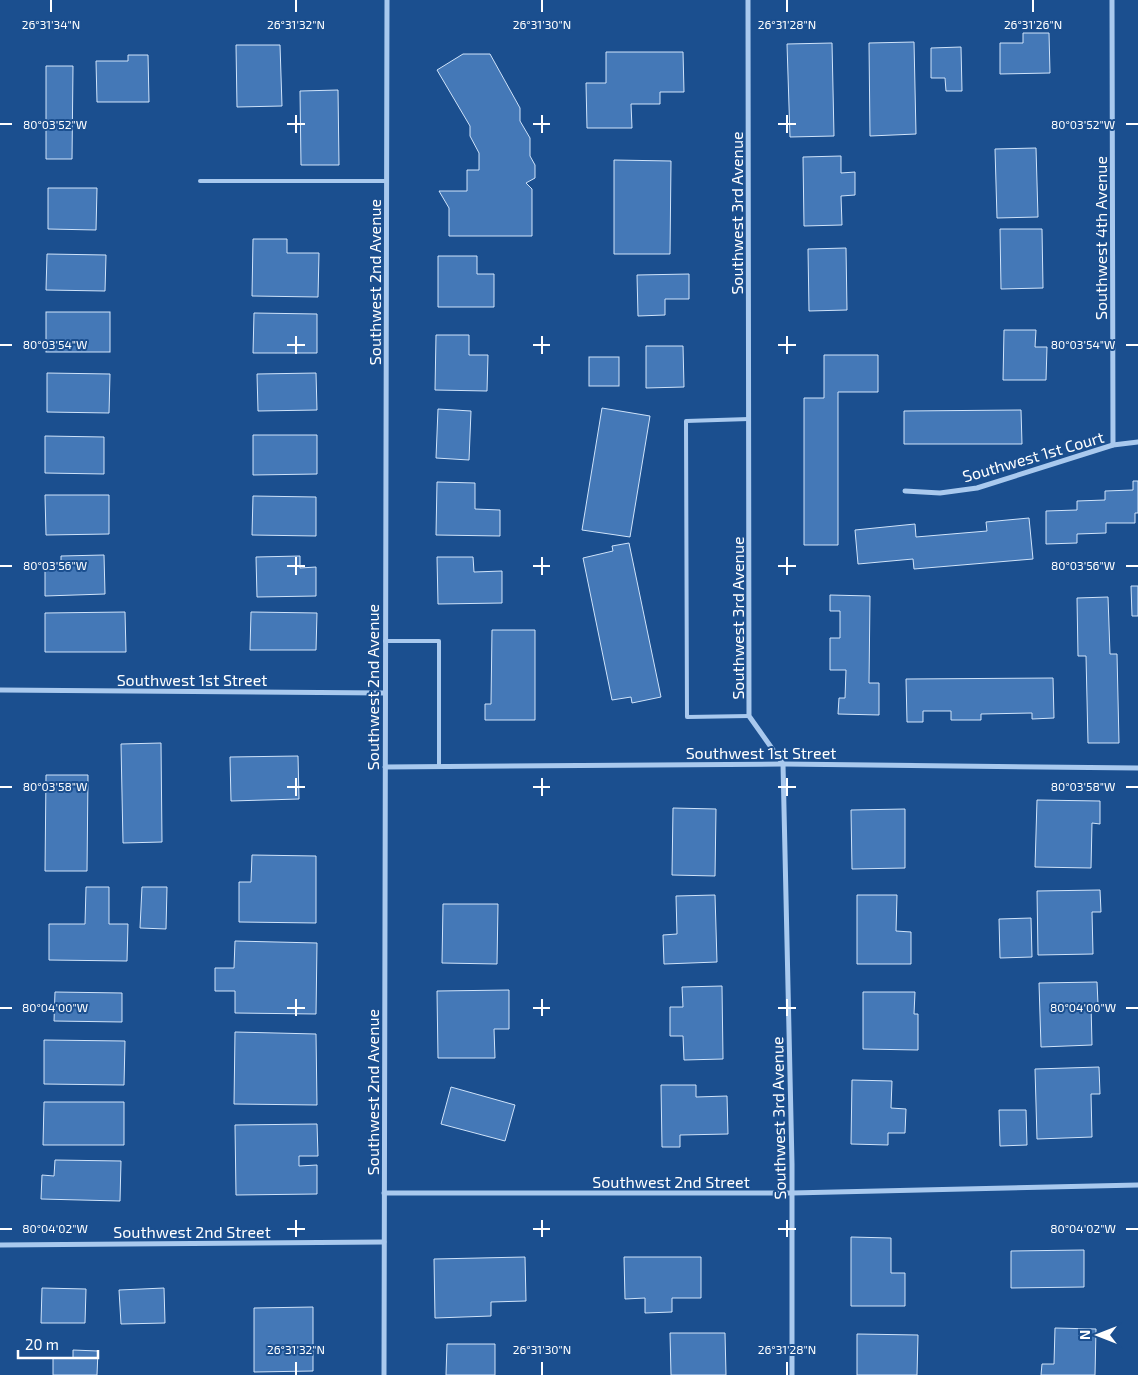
<svg xmlns="http://www.w3.org/2000/svg" width="1138" height="1375" viewBox="0 0 1138 1375" font-family="'Exo 2',sans-serif">
  <style>
    .building { fill: #4478b7; stroke: #cfe3fa }
    .lines { fill: none; stroke-linecap: round; stroke-linejoin: round }
    .service { stroke: #a9c9ee; stroke-width: 4 }
    .minor { stroke: #a9c9ee; stroke-width: 5 }
    .ticks { fill: none; stroke: #fff; stroke-width: 2 }
    .labels { text-anchor: middle; dominant-baseline: central; stroke-width: 4; stroke-linejoin: round; paint-order: stroke }
    .street-label { font-size: 16px; fill: #fff; stroke: #1b4f8f }
    .ticks-label { font-size: 12px; text-anchor: middle; fill: #fff; stroke: #1b4f8f; stroke-width: 4; stroke-linejoin: round; paint-order: stroke }
  </style>
  <rect width="100%" height="100%" fill="#1b4f8f"/>
  <g class="building">
    <path d="M1023 33H1049L1050 73 1000 74V43H1023Z"/>
    <path d="M914 42 916 134 870 136 869 43Z"/>
    <path d="M832 43 834 136 790 137 787 44Z"/>
    <path d="M236 45H280L282 106 237 107Z"/>
    <path d="M961 47 962 91H946L945 78H931V48Z"/>
    <path d="M606 52H683L684 92H660V104H631L632 128H587L586 83H606Z"/>
    <path d="M463 54H490L520 108V121L530 138V156L535 165V178L526 183 532 189V236H449V208L439 191H467V170H479V153L470 136V126L437 70Z"/>
    <path d="M128 55H148L149 102H97L96 61H128Z"/>
    <path d="M46 66H73L72 159H46Z"/>
    <path d="M338 90 339 165H301L300 91Z"/>
    <path d="M1036 148 1038 217 997 218 995 149Z"/>
    <path d="M841 156V173L855 172V195L841 196 842 225 804 226 803 157Z"/>
    <path d="M614 160 671 161 670 254H614Z"/>
    <path d="M48 188H97L96 230 48 229Z"/>
    <path d="M1000 229H1042L1043 288 1001 289Z"/>
    <path d="M253 239H287V253H319L318 297 252 296Z"/>
    <path d="M846 248 847 310 809 311 808 249Z"/>
    <path d="M47 254 106 255 105 291 46 290Z"/>
    <path d="M438 256H477V274H494V307H438Z"/>
    <path d="M689 274V299H665V315L638 316 637 275Z"/>
    <rect x="46" y="312" width="64" height="40"/>
    <path d="M254 313 317 314V353H253Z"/>
    <path d="M1004 330H1036L1035 347H1047L1046 380H1003Z"/>
    <path d="M436 335H469V355H488L487 391 435 390Z"/>
    <path d="M646 346H683L684 387 646 388Z"/>
    <path d="M824 355H878V392H838V545H804V398H824Z"/>
    <rect x="589" y="357" width="30" height="29"/>
    <path d="M47 373 110 374 109 413 47 412Z"/>
    <path d="M316 373 317 410 258 411 257 374Z"/>
    <path d="M602 408 650 416 630 537 582 530Z"/>
    <path d="M438 409 471 411 469 460 436 458Z"/>
    <path d="M1021 410 1022 444H904V411Z"/>
    <path d="M253 435H317V474L253 475Z"/>
    <path d="M45 436 104 437V474L45 473Z"/>
    <path d="M1133 481H1138V513H1135V523H1106V533L1077 534V543L1046 544V511L1077 510V501L1105 500V491L1133 490Z"/>
    <path d="M437 482 475 483V509L500 510V536L436 535Z"/>
    <path d="M45 495H109V534L46 535Z"/>
    <path d="M253 496 316 497V536L252 535Z"/>
    <path d="M1029 518 1033 559 914 569 913 559 858 564 855 530 915 524 916 537 987 531 986 522Z"/>
    <path d="M629 543 661 697 632 703 631 697 612 700 583 558 613 551 612 546Z"/>
    <path d="M104 555 105 594 45 596V565H61V556Z"/>
    <path d="M300 556V568L316 567V596L257 597 256 557Z"/>
    <path d="M437 557H473L474 572 502 571V603L438 604Z"/>
    <path d="M1131 586H1138V616H1132Z"/>
    <path d="M830 595 870 596 869 683H879V715L838 714 839 698H845L846 670H830V638H840V611H830Z"/>
    <path d="M1108 597 1110 654H1117L1119 743H1088L1086 656H1078L1077 598Z"/>
    <path d="M125 612 126 652H45V613Z"/>
    <path d="M251 612 317 613 316 650H250Z"/>
    <path d="M492 630H535V720H485V704H491Z"/>
    <path d="M1053 678 1054 718 1032 719V713L981 714V720H951V711H923V722H907L906 679Z"/>
    <path d="M161 743 162 842 123 843 121 744Z"/>
    <path d="M298 756 299 799 231 801 230 757Z"/>
    <path d="M46 775H88L87 871H45Z"/>
    <path d="M1037 800 1100 801V824L1092 823 1091 868 1035 867Z"/>
    <path d="M673 808 716 809 715 876 672 875Z"/>
    <path d="M905 809V868L852 869 851 810Z"/>
    <path d="M252 855 316 856V923L239 922V882H251Z"/>
    <path d="M86 887H109V924H128L127 961 49 960V924H85Z"/>
    <path d="M142 887H167L166 929 140 928Z"/>
    <path d="M1100 890 1101 912H1092L1093 954 1038 955 1037 891Z"/>
    <path d="M715 895 717 962 664 964 663 935 677 934 676 896Z"/>
    <path d="M857 895H897L896 931 911 932V964H857Z"/>
    <path d="M443 904H498L497 964 442 963Z"/>
    <path d="M1031 918 1032 957 1000 958 999 919Z"/>
    <path d="M235 941 317 943 316 1014 235 1013V991H215V968H234Z"/>
    <path d="M1097 982 1098 1004H1091L1092 1045 1041 1047 1039 983Z"/>
    <path d="M722 986 723 1059 684 1060 683 1036H670V1007H683L682 987Z"/>
    <path d="M509 990V1029H494L495 1058H438L437 991Z"/>
    <path d="M55 992 122 993V1022L54 1021Z"/>
    <path d="M863 992H915L914 1014H918V1050L863 1049Z"/>
    <path d="M235 1032 316 1034 317 1105 234 1104Z"/>
    <path d="M44 1040 125 1041 124 1085 44 1084Z"/>
    <path d="M1099 1067 1100 1094H1091L1092 1137 1037 1139 1035 1069Z"/>
    <path d="M852 1080 892 1081 891 1108 906 1109 905 1133H888V1145L851 1144Z"/>
    <path d="M661 1085H696V1097L727 1096 728 1134 680 1135V1147H662Z"/>
    <path d="M451 1087 515 1105 505 1141 441 1124Z"/>
    <path d="M44 1102H124V1145H43Z"/>
    <path d="M999 1110H1026L1027 1145 1000 1146Z"/>
    <path d="M317 1124 318 1156H299V1166L317 1165V1194L236 1195 235 1125Z"/>
    <path d="M55 1160 121 1161 120 1201 41 1199 42 1175 54 1176Z"/>
    <path d="M851 1237 891 1238V1273H905V1306H851Z"/>
    <path d="M1084 1250V1287L1011 1288V1251Z"/>
    <path d="M525 1257 526 1301 491 1302V1316L435 1318 434 1259Z"/>
    <path d="M624 1257H701V1298H672V1312L645 1313V1298L625 1299Z"/>
    <path d="M42 1288 86 1289 85 1323H41Z"/>
    <path d="M164 1288 165 1323 121 1324 119 1290Z"/>
    <path d="M313 1307V1371L254 1372V1308Z"/>
    <path d="M1055 1328 1096 1329 1095 1375H1041L1042 1364H1054Z"/>
    <path d="M670 1333H725L726 1375H671Z"/>
    <path d="M857 1334 918 1335 917 1375H857Z"/>
    <path d="M447 1344H495V1375H446Z"/>
    <path d="M73 1350 98 1351 97 1375H53V1358H73Z"/>
  </g>
  <g class="lines">
    <g class="service">
      <path d="M200 181H387"/>
      <path d="M749 419 686 421 687 717 749 716"/>
      <path d="M385 641H439V766"/>
    </g>
    <g class="minor">
      <path d="M748 0 749 716 783 764 792 1164V1375"/>
      <path d="M1112 0 1113 445"/>
      <path d="M905 491 940 493 977 488 1113 445 1138 442"/>
      <path d="M0 690 385 693"/>
      <path d="M385 767 783 764 1138 768"/>
      <path d="M384 1193H792L1138 1185"/>
      <path d="M0 1245 384 1242"/>
      <path d="M384 1375 387 0"/>
    </g>
  </g>
  <path class="ticks" d="M51 0V12M296 0V12M542 0V12M787 0V12M1033 0V12M296 115V133M542 115V133M787 115V133M0 124H12M287 124H305M533 124H550M778 124H796M1126 124H1138M296 336V354M542 336V354M787 336V354M0 345H12M287 345H305M533 345H550M778 345H796M1126 345H1138M296 557V575M542 557V575M787 557V575M0 566H12M287 566H305M533 566H550M778 566H796M1126 566H1138M296 778V796M542 778V796M787 778V796M0 787H12M287 787H305M533 787H550M778 787H796M1126 787H1138M296 999V1016M542 999V1016M787 999V1016M0 1008H12M287 1008H305M533 1008H550M778 1008H796M1126 1008H1138M296 1220V1237M542 1220V1237M787 1220V1237M0 1229H12M287 1229H305M533 1229H550M778 1229H796M1126 1229H1138M296 1362V1375M542 1362V1375M787 1362V1375"/>
  <g class="labels">
    <g class="street-label">
      <text transform="translate(736 213) rotate(-90)">Southwest 3rd Avenue</text>
      <text transform="translate(1100 238) rotate(-90)">Southwest 4th Avenue</text>
      <text transform="translate(374 282) rotate(-90)">Southwest 2nd Avenue</text>
      <text transform="translate(1033 456) rotate(-16)">Southwest 1st Court</text>
      <text transform="translate(737 618) rotate(-90)">Southwest 3rd Avenue</text>
      <text x="192" y="679">Southwest 1st Street</text>
      <text transform="translate(372 687) rotate(-90)">Southwest 2nd Avenue</text>
      <text x="761" y="752">Southwest 1st Street</text>
      <text transform="translate(372 1092) rotate(-90)">Southwest 2nd Avenue</text>
      <text transform="translate(778 1118) rotate(-91)">Southwest 3rd Avenue</text>
      <text x="671" y="1181">Southwest 2nd Street</text>
      <text x="192" y="1231">Southwest 2nd Street</text>
    </g>
  </g>
  <g class="ticks-label">
    <text x="51" y="29">26°31'34"N</text>
    <text x="296" y="29">26°31'32"N</text>
    <text x="542" y="29">26°31'30"N</text>
    <text x="787" y="29">26°31'28"N</text>
    <text x="1033" y="29">26°31'26"N</text>
    <text x="1083" y="129">80°03'52"W</text>
    <text x="55" y="129">80°03'52"W</text>
    <text x="1083" y="349">80°03'54"W</text>
    <text x="55" y="349">80°03'54"W</text>
    <text x="1083" y="570">80°03'56"W</text>
    <text x="55" y="570">80°03'56"W</text>
    <text x="1083" y="791">80°03'58"W</text>
    <text x="55" y="791">80°03'58"W</text>
    <text x="1083" y="1012">80°04'00"W</text>
    <text x="55" y="1012">80°04'00"W</text>
    <text x="1083" y="1233">80°04'02"W</text>
    <text x="55" y="1233">80°04'02"W</text>
    <text x="296" y="1354">26°31'32"N</text>
    <text x="542" y="1354">26°31'30"N</text>
    <text x="787" y="1354">26°31'28"N</text>
  </g>
  <g transform="translate(1098 1335) rotate(270)" stroke="#1b4f8f" stroke-width="4" paint-order="stroke">
  <path d="M0-4L9 19L0 12L-9 19Z" fill="#ffffff"/>
  <text y="-8" font-size="14" font-weight="bold" text-anchor="middle" fill="#ffffff">N</text>
  </g>
  <path d="M18 1350v8h80v-8" fill="none" stroke="#ffffff" stroke-width="2.5"/>
  <text x="25" y="1350" font-size="15" fill="#ffffff" stroke="#1b4f8f" stroke-width="4" paint-order="stroke">20 m</text>
</svg>
